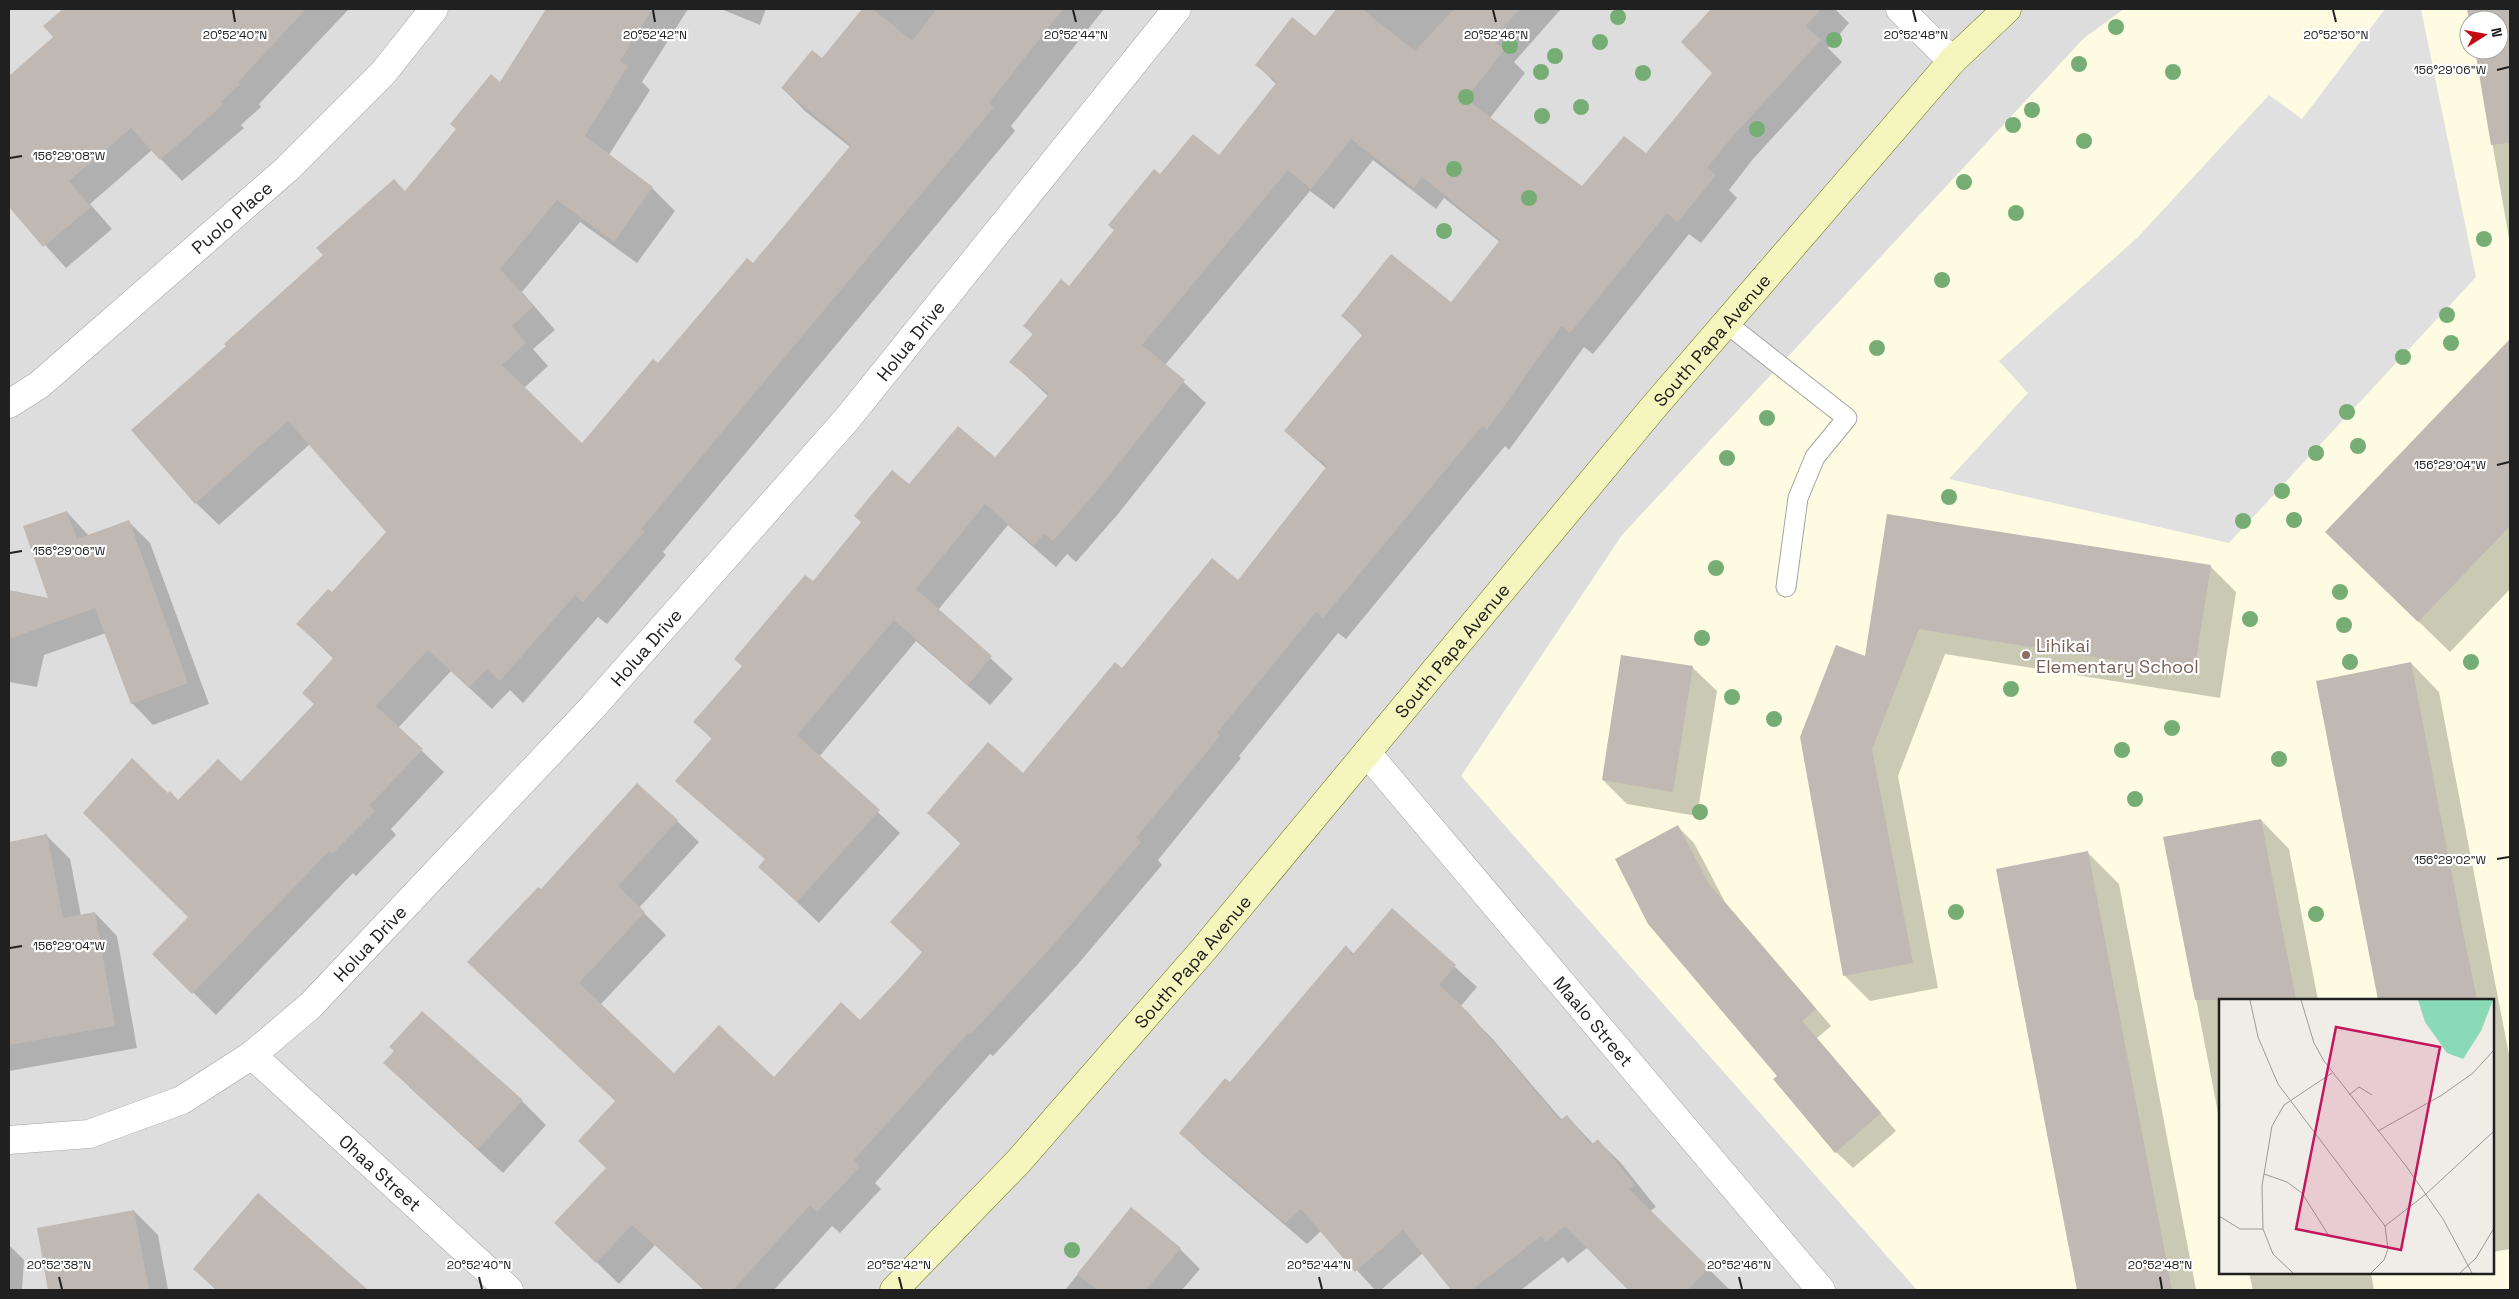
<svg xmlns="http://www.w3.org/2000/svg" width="2519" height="1299" viewBox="0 0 2519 1299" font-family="'Space Grotesk',sans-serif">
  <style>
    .residential { fill: #dedddd; fill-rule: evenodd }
    .education { fill: #fdfce2; fill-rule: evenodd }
    .parking { fill: #e0e0e0 }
    .shadow { fill: #0003 }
    .building { fill: #c0b8b3 }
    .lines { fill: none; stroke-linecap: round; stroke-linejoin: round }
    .lane-casing { stroke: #a4a4a4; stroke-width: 21 }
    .street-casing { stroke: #a4a4a4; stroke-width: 29 }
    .secondary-casing { stroke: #6a720c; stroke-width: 29 }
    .lane { stroke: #fff; stroke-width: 19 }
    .street { stroke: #fff; stroke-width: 28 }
    .secondary { stroke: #f5f6be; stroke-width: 28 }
    .tree { fill: #76ad75 }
    .ticks { fill: none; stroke: #202020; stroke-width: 2 }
    .education-dot { fill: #8d6e63; stroke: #fff; stroke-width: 2 }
    .labels { text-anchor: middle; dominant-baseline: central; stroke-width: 4.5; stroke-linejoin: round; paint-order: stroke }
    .street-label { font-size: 18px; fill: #202020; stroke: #fff }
    .education-label { font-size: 18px; fill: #785e54; stroke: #fff; text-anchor: start }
    .inset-road { fill: none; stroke: #9d9a97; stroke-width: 1 }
    .view { fill: #c2185b; fill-opacity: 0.15; stroke: #c2185b; stroke-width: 2.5 }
    .inset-edge { fill: none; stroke: #202020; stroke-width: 2.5 }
    .ticks-label { font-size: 12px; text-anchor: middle; fill: #202020; stroke: #fff; stroke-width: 4.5; stroke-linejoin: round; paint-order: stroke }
  </style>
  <rect width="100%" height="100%" fill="#f0ece7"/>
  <path class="residential" d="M9 9H2510V1290H9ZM2469 20H2499V50H2469ZM2220 1000H2493V1273H2220Z"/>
  <path class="education" d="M2124 9H2510V1290H1917L1461 776 1622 535 2084 38ZM2469 20H2499V50H2469ZM2220 1000H2493V1273H2220Z"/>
  <path class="parking" d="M2385 9H2421L2476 277 2229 543 1949 479 2028 393 1999 361 2138 237 2269 95 2302 119Z"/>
  <g class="shadow">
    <path d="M65 9H133L157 36 201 38 229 9H349L259 104 261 107 241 125 244 128 182 181 152 150 90 204 112 229 66 268 9 205V77L55 37 45 26Z"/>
    <path d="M547 9H688L642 82 650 90 609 155 652 188 675 211 637 263 580 222 522 292 555 330 533 349 548 366 524 388 582 445 754 265 850 147 805 111 782 88 822 60 864 9H947L950 12 953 9H1104L1011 126 1015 131 663 552 666 555 607 624 598 617 523 703 510 690 492 709 451 671 398 728 444 772 391 829 396 835 356 876 353 873 216 1015 154 954 190 917 168 795 178 802 241 783 315 705 334 659 298 624 332 594 388 532 310 444 219 525 196 503 405 192 500 84Z"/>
    <path d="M721 9H766L760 25Z"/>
    <path d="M1338 9H1561L1514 62 1525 73 1490 118 1582 188 1646 155 1713 73 1682 41 1712 9H1835L1849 23 1828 48 1842 62 1753 159 1729 190 1737 198 1701 243 1689 234 1593 354 1584 347 1509 450 1505 446 1346 639 1338 633 1239 756 1241 758 1158 860 1162 865 1078 964 993 1056 990 1054 875 1183 881 1189 840 1233 832 1226 774 1290H704L655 1245 619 1284 578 1244 608 1168 616 1102 541 891 677 821 699 842 639 908 666 935 600 1005 674 1075 774 1079 860 1021 923 953 962 845 928 813 1024 774 1122 670 1238 582 1327 469 1285 431 1363 336 1343 316 1451 304 1500 242 1444 198 1436 209 1373 160 1334 209 1310 191 1165 365 1206 403 1118 514 1076 562 1067 554 1056 567 1008 525 938 610 1013 679 990 705 916 641 819 757 900 833 819 923 760 867 766 860 677 781 712 739 695 722 813 583 909 486 995 459 1048 396 1011 362 1033 335 1025 326 1069 288 1160 176 1220 157 1277 85 1256 64 1315 38Z"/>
    <path d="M2469 9H2510V244L2476 50H2499V20H2471Z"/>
    <path d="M2497 354 2510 367V589L2450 652 2357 562Z"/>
    <path d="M67 512 89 536 129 522 150 543 209 704 153 725 132 703 106 633 44 655 37 687 9 682V591L50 599Z"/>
    <path d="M1888 515 2210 566 2236 592 2220 698 1945 654 1898 776 1938 988 1870 1001 1844 975 1866 658Z"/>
    <path d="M2411 663 2439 692 2510 1060V1249L2493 1252V1000H2379L2317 682Z"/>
    <path d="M1692 667 1717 691 1697 816 1627 804 1603 780Z"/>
    <path d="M2261 820 2289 849 2318 1000H2220V1123L2165 838Z"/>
    <path d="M1678 827 1694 843 1725 902 1831 1026 1817 1038 1896 1131 1853 1168 1836 1152 1779 1076Z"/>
    <path d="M47 836 70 859 81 916 95 913 117 936 137 1048 9 1071V843Z"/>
    <path d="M2088 853 2119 884 2196 1290H2078L1998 870Z"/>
    <path d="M1392 910 1477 987 1460 1007 1490 1036 1562 1120 1567 1116 1594 1145 1598 1141 1620 1162 1656 1207 1650 1211 1730 1290H1630L1588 1247 1568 1263 1563 1257 1521 1290H1453L1423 1253 1381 1290H1375L1321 1231 1307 1244 1202 1154 1180 1132 1230 1084 1347 947 1354 954Z"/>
    <path d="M409 1087 522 1101 546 1125 503 1173Z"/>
    <path d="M1131 1209 1180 1249 1200 1269 1182 1290H1065Z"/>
    <path d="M134 1211 158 1235 168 1290H49L38 1229Z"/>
    <path d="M9 1245 24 1260 22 1290H9Z"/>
    <path d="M194 1269 355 1281 365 1290H216Z"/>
    <path d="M2249 1273H2371L2374 1290H2253Z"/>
  </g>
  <g class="building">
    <path d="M63 9H306L238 82 240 85 220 102 223 105 160 160 131 128 69 181 91 207 43 247 9 207V76L53 37 43 26Z"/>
    <path d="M546 9H652L620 61 628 66 585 136 653 187 614 242 557 200 500 269 534 306 512 326 526 343 502 365 582 443 653 359 658 363 747 258 753 263 851 145 781 88 812 50 822 58 862 9H873L912 41 937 9H1063L989 103 994 107 641 529 645 531 583 602 575 595 500 681 487 669 469 688 428 650 376 706 423 749 369 806 375 811 332 854 329 851 192 994 152 954 188 917 83 813 132 758 168 793 170 791 178 800 218 759 241 781 314 704 302 693 334 657 296 624 328 589 332 592 386 532 288 421 195 504 131 430 226 346 224 344 323 255 316 248 394 179 405 191 456 129 450 124 491 74 500 82Z"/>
    <path d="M1336 9H1362L1415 51 1454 9H1520L1492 40 1504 50 1466 99 1582 186 1624 136 1646 153 1712 73 1681 42 1711 9H1821L1806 26 1821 40 1732 137 1707 168 1716 175 1678 222 1667 213 1570 333 1561 326 1487 430 1482 426 1323 618 1316 612 1217 733 1220 736 1136 838 1141 842 1056 942 970 1035 968 1033 854 1160 860 1167 817 1212 810 1205 733 1290H705L632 1225 596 1263 554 1223 606 1168 578 1141 615 1101 467 962 538 887 541 889 637 783 678 820 618 886 645 912 579 983 674 1073 719 1025 774 1077 841 1002 860 1020 899 979 922 952 890 922 961 843 927 813 988 742 1023 773 1115 662 1122 668 1212 558 1238 580 1327 466 1284 431 1363 334 1341 316 1391 254 1451 302 1500 240 1422 177 1414 188 1351 139 1311 189 1288 170 1142 345 1185 380 1096 492 1053 541 1044 533 1034 546 985 504 916 589 992 656 968 685 894 620 797 735 880 810 797 902 758 867 765 859 675 781 712 738 693 722 742 666 734 659 805 575 813 581 861 522 854 516 892 470 909 484 958 426 995 457 1049 394 1009 362 1033 334 1023 326 1061 279 1069 286 1114 230 1108 225 1154 169 1160 174 1193 134 1219 155 1277 82 1255 65 1292 17 1315 36Z"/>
    <path d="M2467 9H2510V143L2491 145 2475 50H2499V20H2469Z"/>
    <path d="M2510 339V526L2418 622 2325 532Z"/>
    <path d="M67 511 77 539 129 520 188 683 131 704 95 608 9 639V590L48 598 23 526Z"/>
    <path d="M1887 514 2211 565 2194 673 1919 629 1872 749 1913 963 1843 976 1800 737 1836 645 1865 656Z"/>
    <path d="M1621 655 1693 666 1673 792 1602 780Z"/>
    <path d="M2411 662 2461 922 2477 1000H2378L2316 681Z"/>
    <path d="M2261 819 2296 1000H2195L2163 837Z"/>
    <path d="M1678 825 1709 884 1816 1009 1802 1021 1881 1113 1835 1153 1773 1079 1777 1076 1648 924 1615 859Z"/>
    <path d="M47 834 63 918 95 912 115 1026 9 1045V842Z"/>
    <path d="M2088 851 2172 1290H2077L1996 869Z"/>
    <path d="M1392 908 1456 965 1439 985 1468 1012 1560 1120 1567 1115 1591 1145 1598 1139 1635 1185 1629 1189 1709 1268 1688 1290H1628L1565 1226 1546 1242 1541 1236 1472 1290H1451L1403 1230 1355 1272 1301 1209 1285 1223 1179 1133 1225 1078 1230 1082 1346 945 1352 955Z"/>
    <path d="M422 1011 523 1100 478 1149 383 1063 394 1051 389 1047Z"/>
    <path d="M258 1193 368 1290H217L193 1269Z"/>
    <path d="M1131 1207 1181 1248 1146 1290H1097L1077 1274Z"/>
    <path d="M134 1210 149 1290H48L37 1228Z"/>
  </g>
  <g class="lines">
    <defs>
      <path id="lane" d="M1726 323 1847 418 1815 457 1798 498 1786 587"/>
      <g id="street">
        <path d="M1900 9 1952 61"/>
        <path id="s1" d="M9 404 39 385 287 169 383 73 434 9"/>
        <path id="s2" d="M1367 753 1821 1290"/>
        <path id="s3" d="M252 1055 509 1290"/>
        <path id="s4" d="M9 1140 89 1134 182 1100 252 1055 310 1006 591 709 847 419 1177 9"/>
      </g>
      <g id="secondary">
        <path id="s5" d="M894 1290 1018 1162 1204 949 1652 409 1952 61 2007 9"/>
      </g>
    </defs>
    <use href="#lane" class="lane-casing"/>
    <use href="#street" class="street-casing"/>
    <use href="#secondary" class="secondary-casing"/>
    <use href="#lane" class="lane"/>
    <use href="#street" class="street"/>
    <use href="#secondary" class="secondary"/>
  </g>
  <g class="tree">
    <circle cx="1618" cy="17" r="8"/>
    <circle cx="2116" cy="27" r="8"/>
    <circle cx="1834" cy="40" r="8"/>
    <circle cx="1600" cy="42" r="8"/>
    <circle cx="1510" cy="46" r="8"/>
    <circle cx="1555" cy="56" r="8"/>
    <circle cx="2079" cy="64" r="8"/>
    <circle cx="1541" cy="72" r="8"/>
    <circle cx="2173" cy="72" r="8"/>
    <circle cx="1643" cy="73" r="8"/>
    <circle cx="1466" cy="97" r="8"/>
    <circle cx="1581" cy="107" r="8"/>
    <circle cx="2032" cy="110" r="8"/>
    <circle cx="1542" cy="116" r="8"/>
    <circle cx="2013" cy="125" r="8"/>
    <circle cx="1757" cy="129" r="8"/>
    <circle cx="2084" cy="141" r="8"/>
    <circle cx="1454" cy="169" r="8"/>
    <circle cx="1964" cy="182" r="8"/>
    <circle cx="1529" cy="198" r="8"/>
    <circle cx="2016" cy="213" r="8"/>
    <circle cx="1444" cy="231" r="8"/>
    <circle cx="2484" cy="239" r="8"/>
    <circle cx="1942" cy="280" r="8"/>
    <circle cx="2447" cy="315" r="8"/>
    <circle cx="2451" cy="343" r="8"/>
    <circle cx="1877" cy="348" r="8"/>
    <circle cx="2403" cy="357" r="8"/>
    <circle cx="2347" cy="412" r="8"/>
    <circle cx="1767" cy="418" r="8"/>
    <circle cx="2358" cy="446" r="8"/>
    <circle cx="2316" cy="453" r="8"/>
    <circle cx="1727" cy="458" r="8"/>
    <circle cx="2282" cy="491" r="8"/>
    <circle cx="1949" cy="497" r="8"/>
    <circle cx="2294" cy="520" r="8"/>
    <circle cx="2243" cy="521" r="8"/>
    <circle cx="1716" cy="568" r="8"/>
    <circle cx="2340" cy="592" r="8"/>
    <circle cx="2250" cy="619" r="8"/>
    <circle cx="2344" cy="625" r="8"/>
    <circle cx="1702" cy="638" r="8"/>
    <circle cx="2350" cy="662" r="8"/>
    <circle cx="2471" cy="662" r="8"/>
    <circle cx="2011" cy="689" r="8"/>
    <circle cx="1732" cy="697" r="8"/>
    <circle cx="1774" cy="719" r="8"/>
    <circle cx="2172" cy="728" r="8"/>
    <circle cx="2122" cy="750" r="8"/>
    <circle cx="2279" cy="759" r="8"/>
    <circle cx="2135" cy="799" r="8"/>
    <circle cx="1700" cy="812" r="8"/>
    <circle cx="1956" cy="912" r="8"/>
    <circle cx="2316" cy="914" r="8"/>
    <circle cx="1072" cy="1250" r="8"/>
  </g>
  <path class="ticks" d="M233 10 235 22M653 10 655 22M1073 10 1076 22M1493 10 1496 22M1913 10 1916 22M2333 10 2336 22M2497 70 2509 67M10 158 22 156M2497 465 2509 462M10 553 22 551M2497 859 2509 857M10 948 22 946M59 1277 62 1289M479 1277 482 1289M899 1277 902 1289M1319 1277 1322 1289M1739 1277 1742 1289M2160 1277 2162 1289"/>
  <circle class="education-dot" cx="2026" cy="655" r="5"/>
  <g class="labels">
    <g class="street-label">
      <text stroke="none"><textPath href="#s1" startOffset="291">Puolo Place</textPath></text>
      <text stroke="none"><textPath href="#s4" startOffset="1235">Holua Drive</textPath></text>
      <text stroke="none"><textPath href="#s5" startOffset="1254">South Papa Avenue</textPath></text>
      <text stroke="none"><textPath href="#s4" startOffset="830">Holua Drive</textPath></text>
      <text stroke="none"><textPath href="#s5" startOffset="849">South Papa Avenue</textPath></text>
      <text stroke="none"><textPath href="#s4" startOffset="425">Holua Drive</textPath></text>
      <text stroke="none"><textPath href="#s5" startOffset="444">South Papa Avenue</textPath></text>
      <text stroke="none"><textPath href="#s2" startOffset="351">Maalo Street</textPath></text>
      <text stroke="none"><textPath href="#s3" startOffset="174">Ohaa Street</textPath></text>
    </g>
    <g class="education-label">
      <text x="2036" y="645">Lihikai<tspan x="2036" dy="21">Elementary School</tspan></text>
    </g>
  </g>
  <g transform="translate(2219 999)">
    <rect width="275" height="275" fill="#f0ece7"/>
    <path d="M199 1H274L262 32 244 60 228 54 206 23Z" fill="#8adab8"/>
    <path class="inset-road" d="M31 1 39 38 59 85 166 227 169 250 165 261 152 274M82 1 95 44 105 62 187 167 224 220 253 274M0 93V138M130 96 140 88 153 96M159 132 223 96 254 74 275 51M45 175 68 183 83 194 110 237M0 217 21 230H44M166 227 207 195 275 132M74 274 54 255 44 230 43 187 53 127 65 106 113 74M241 274 257 259 275 229"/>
    <path class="view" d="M117 28 221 48 182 251 77 230Z"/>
    <rect width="275" height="275" class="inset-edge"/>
  </g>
  <g class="ticks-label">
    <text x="235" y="39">20°52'40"N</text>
    <text x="655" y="39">20°52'42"N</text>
    <text x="1076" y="39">20°52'44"N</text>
    <text x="1496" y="39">20°52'46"N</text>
    <text x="1916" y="39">20°52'48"N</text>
    <text x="2336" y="39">20°52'50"N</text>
    <text x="2450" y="74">156°29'06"W</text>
    <text x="69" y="160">156°29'08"W</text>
    <text x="2450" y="469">156°29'04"W</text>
    <text x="69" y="555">156°29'06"W</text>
    <text x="2450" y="864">156°29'02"W</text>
    <text x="69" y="950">156°29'04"W</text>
    <text x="59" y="1269">20°52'38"N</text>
    <text x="479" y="1269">20°52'40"N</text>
    <text x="899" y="1269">20°52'42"N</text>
    <text x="1319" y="1269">20°52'44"N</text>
    <text x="1739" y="1269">20°52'46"N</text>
    <text x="2160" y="1269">20°52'48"N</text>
  </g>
  <rect width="2519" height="1299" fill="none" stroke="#202020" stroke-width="20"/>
  <g transform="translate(2484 35) rotate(79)"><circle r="24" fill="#ffffff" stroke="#a6a6a6"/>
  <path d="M0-4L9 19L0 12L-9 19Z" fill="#c30c12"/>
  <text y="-8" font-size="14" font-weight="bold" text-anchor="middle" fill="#202020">N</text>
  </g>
</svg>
